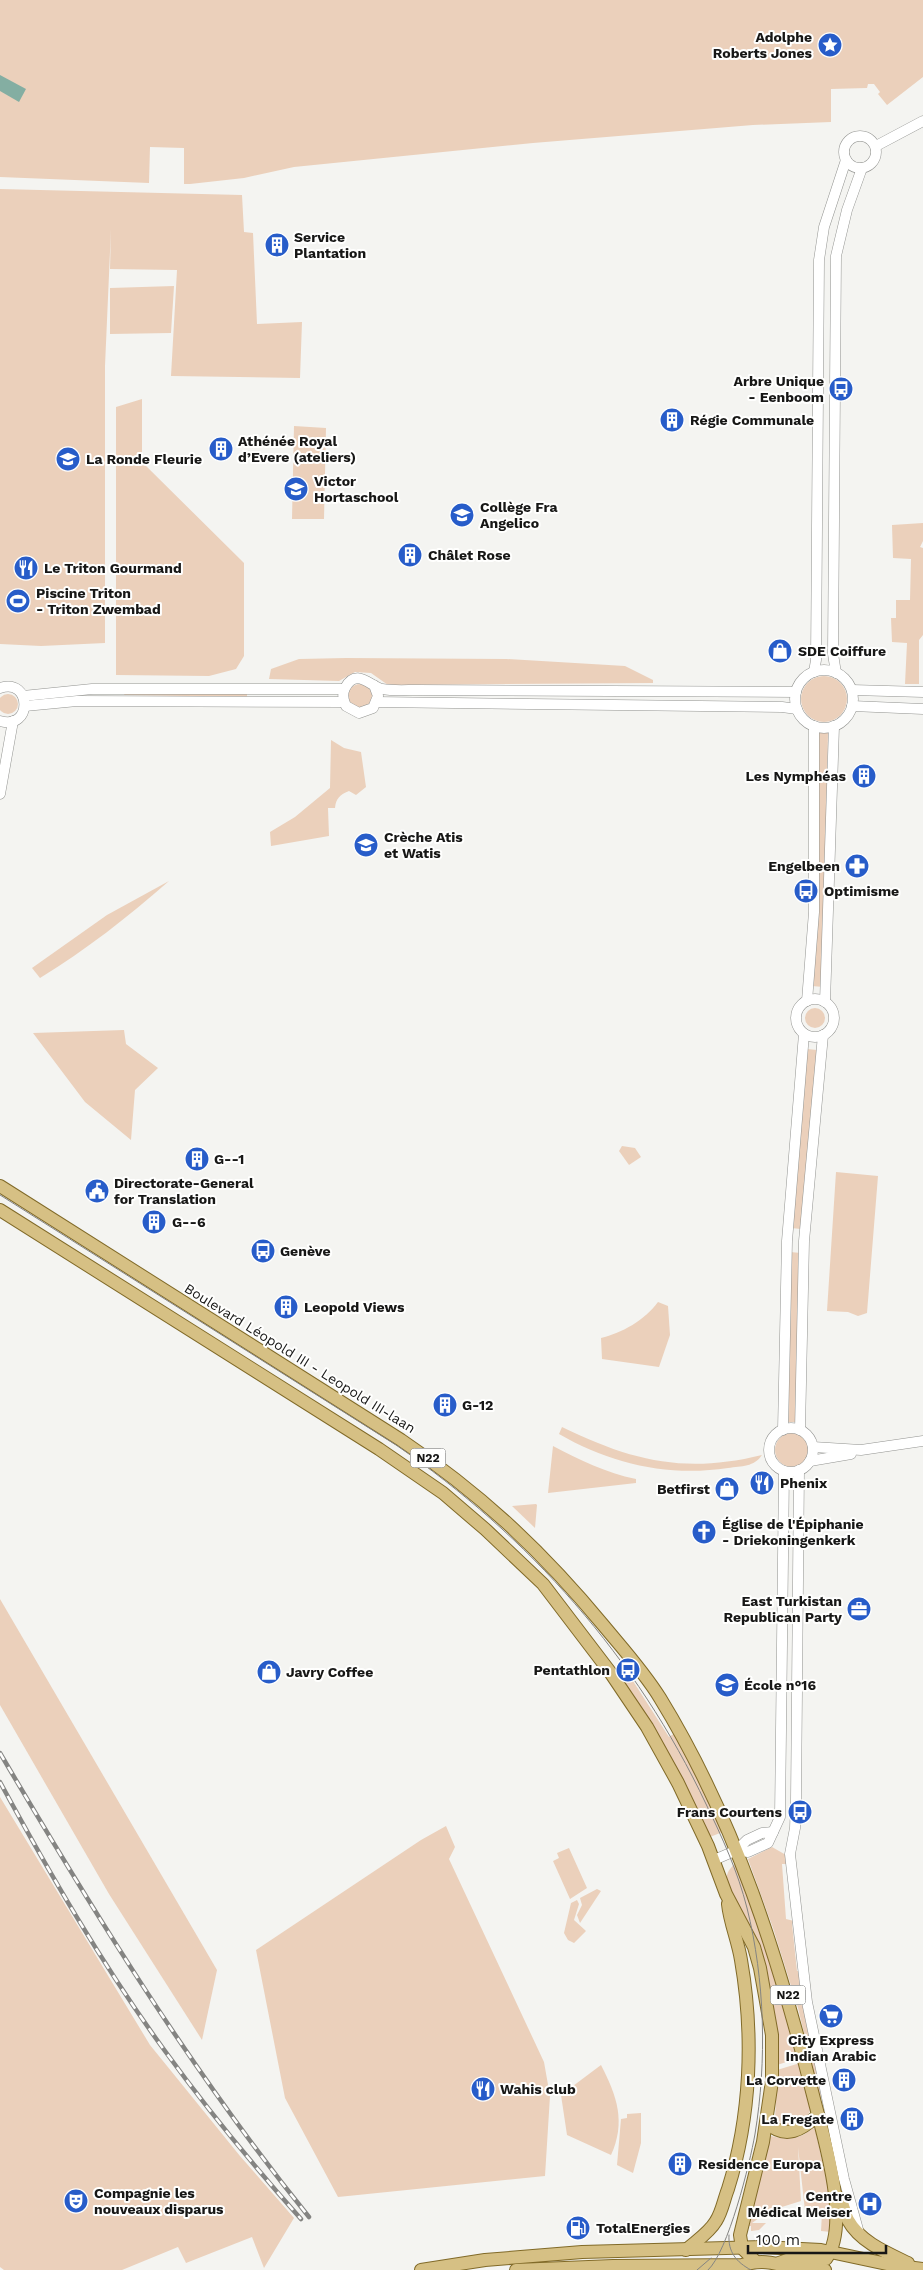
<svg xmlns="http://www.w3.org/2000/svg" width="923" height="2270" viewBox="0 0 923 2270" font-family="'Work Sans',sans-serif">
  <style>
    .green { fill: #ebd0bb }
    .water { fill: #84aea2 }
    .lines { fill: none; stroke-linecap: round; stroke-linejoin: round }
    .minor-casing { stroke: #929390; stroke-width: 11 }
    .major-casing { stroke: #816a28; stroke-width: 14 }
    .minor { stroke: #fff; stroke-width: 10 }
    .major { stroke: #d6c084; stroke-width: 12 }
    .tram { stroke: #848482; stroke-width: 1 }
    .rail-casing { stroke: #848482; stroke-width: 4.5 }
    .rail { stroke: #fffffe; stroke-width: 2.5; stroke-dasharray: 8; stroke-linecap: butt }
    .labels { text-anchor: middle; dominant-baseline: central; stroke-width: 4; stroke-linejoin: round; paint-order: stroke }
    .shield { fill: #fffffe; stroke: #5d5d5c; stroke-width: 1 }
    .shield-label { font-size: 12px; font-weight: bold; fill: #171716 }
    .poi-label { font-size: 14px; font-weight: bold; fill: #171716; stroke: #fffffe; text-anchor: start }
    .street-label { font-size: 14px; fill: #171716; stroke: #fffffe }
  </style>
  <rect width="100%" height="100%" fill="#f4f4f1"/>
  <g class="green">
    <path d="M0 0H923V77L887 105 878 94 880 92 874 84H868L867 88 831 89V122L753 125 533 143 294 167 244 178 190 184H184V148L150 147 149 183 0 177Z"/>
    <path d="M0 189 242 195 244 232 253 233 257 324 302 322 300 378 171 376 177 270 110 269 111 229 105 366V643L41 646 0 644Z"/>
    <path d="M174 286 171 333 110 334V288Z"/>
    <path d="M142 399V462L244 563V656L236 669 209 676 116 675V407Z"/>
    <path d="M294 426 326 428 324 519H292Z"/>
    <path d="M923 523V541L920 547 923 548V635L919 640V684H905L907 643 892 642 891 618H896V600H910L911 559 893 558 892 525Z"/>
    <path d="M346 658 506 659 625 666 653 680V683L388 685 371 673 355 672 339 681 269 679 271 669 299 659Z"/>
    <circle cx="824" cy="699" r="23"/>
    <circle cx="360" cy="696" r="12"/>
    <path d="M247 691V697L124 695 125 693Z"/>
    <circle cx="8" cy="704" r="10"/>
    <path d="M819 733H828L823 987 812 986Z"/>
    <path d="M331 740 344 748 361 752 366 787 356 795 349 791C339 795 336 799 335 808H328L329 836 271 846 270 832 295 817 330 788Z"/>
    <path d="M169 881C128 917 87 949 40 978L32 968 107 915Z"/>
    <circle cx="815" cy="1018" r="10"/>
    <path d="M124 1030 126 1044 158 1068 135 1090 131 1140 85 1102 33 1033Z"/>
    <path d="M807 1049 817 1050 801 1229 791 1228Z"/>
    <path d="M622 1146 635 1148 641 1157 629 1165 619 1151Z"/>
    <path d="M836 1172 878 1176 867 1313 858 1316 848 1312 827 1311Z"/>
    <path d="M790 1252 801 1253 796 1422H785Z"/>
    <path d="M658 1302 668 1306 670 1335 659 1367 602 1359 601 1338C622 1333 645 1320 658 1302Z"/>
    <path d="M562 1427C632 1461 685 1474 762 1455 754 1467 742 1466 728 1468 668 1477 611 1464 559 1434Z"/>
    <circle cx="792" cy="1450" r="17"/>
    <path d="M553 1446C580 1460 606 1473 636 1479V1483L548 1493Z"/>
    <path d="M536 1504 537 1505 535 1528 512 1506Z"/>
    <path d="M0 1599 217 1970 202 2040 109 1894 0 1705Z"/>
    <path d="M624 1667 669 1737 675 1733 725 1831 710 1837 616 1673Z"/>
    <path d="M0 1797 150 2045 240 2156 294 2218 264 2268 252 2237 186 2263 178 2247 122 2270H4L0 2267Z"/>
    <path d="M446 1826 455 1847 449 1859 544 2062 550 2096 545 2176 338 2197 285 2098 256 1950 421 1840Z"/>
    <path d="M772 1847 786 1855 789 1864H782L786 1919 794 1921 792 1924 797 1971H800L820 2083 821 2103 798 2008 773 1928 748 1859Z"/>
    <path d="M569 1848 587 1888 570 1899 553 1861 559 1858 557 1853Z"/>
    <path d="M736 1862 763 1936 799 2058 777 2065C772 2022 769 1977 755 1936 749 1917 727 1900 727 1878 726 1872 732 1867 736 1862Z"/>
    <path d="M597 1889 601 1891 580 1923 577 1915 582 1905 580 1898Z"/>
    <path d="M577 1900 579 1904 574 1920 586 1931 574 1943 568 1940 564 1933 571 1903Z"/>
    <path d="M800 2063 810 2111 807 2117 790 2127 777 2124 775 2120 777 2070Z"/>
    <path d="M601 2065C617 2096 626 2122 611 2155L567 2135 561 2095Z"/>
    <path d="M641 2113V2143L633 2173 617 2165 621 2119 627 2118V2114Z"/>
    <path d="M813 2128 815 2129 828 2187 831 2232 821 2231 822 2213 805 2211 798 2147 801 2201 769 2211 752 2223H766L759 2230 751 2231V2226H746L769 2138 771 2136C788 2140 799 2140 813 2128Z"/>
  </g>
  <path class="water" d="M0 75 26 89 19 102 0 91Z"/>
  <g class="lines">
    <defs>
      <g id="minor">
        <circle cx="860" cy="152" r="16"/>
        <path d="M876 146 923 121"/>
        <circle cx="824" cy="699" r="29"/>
        <path d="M814 672 816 660 819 260 824 227 846 160"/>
        <path d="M836 673 833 654 836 256 847 210 862 168"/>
        <path d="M374 685 378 696 373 708 359 713 346 706C343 700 342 694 345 688 356 667 370 686 382 689 393 691 406 690 417 690L796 692"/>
        <path d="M0 688C32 677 33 731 0 721"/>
        <path d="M852 690 923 692"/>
        <path d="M23 696 92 689H344"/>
        <path d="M376 702 782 707 797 709"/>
        <path d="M25 706 77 701 344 702"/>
        <path d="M852 706 923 709"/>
        <path d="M0 794 13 721"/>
        <circle cx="815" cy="1018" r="19"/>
        <path d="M807 1001 814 912V726"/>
        <path d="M825 1002 834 726"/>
        <circle cx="791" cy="1450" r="22"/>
        <path d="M783 1430 787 1241 804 1034"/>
        <path d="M800 1430 804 1241 823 1035"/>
        <path d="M813 1447 861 1450 923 1441"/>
        <path d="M810 1461 851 1454"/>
        <path d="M799 1470 796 1800 795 1828 790 1854 807 2002 844 2179 859 2233"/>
        <path d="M737 1850 748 1852 768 1843 780 1817 784 1471"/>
        <path d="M714 1860 737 1850 747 1840 762 1833 773 1832"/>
      </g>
      <g id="major">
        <path d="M0 1186 401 1440C481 1494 542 1551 604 1626 623 1649 644 1672 660 1698 736 1822 779 1959 814 2099 824 2139 851 2224 826 2259H790L779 2263"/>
        <path d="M0 1210 379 1449 443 1493 485 1529 543 1584 610 1672 647 1727 678 1783 708 1846 726 1894 754 1947 760 1968 772 2035V2081L763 2142 740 2235 742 2248 756 2262"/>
        <path d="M767 2123C786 2140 802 2130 818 2115"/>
        <path d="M837 2196C845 2203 843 2211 848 2220 860 2242 887 2253 908 2263"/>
        <path d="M686 2250C696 2241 709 2233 716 2221 722 2212 724 2199 728 2189 751 2116 754 2035 741 1960 738 1941 730 1923 728 1904"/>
        <path d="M421 2270 485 2260 582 2252 762 2247 821 2250 892 2265 923 2269"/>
        <path d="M516 2270 613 2266 742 2265C761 2260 771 2262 789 2267 800 2270 814 2269 825 2270"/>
      </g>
    </defs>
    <use href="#minor" class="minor-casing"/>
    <use href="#major" class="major-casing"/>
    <use href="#minor" class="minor"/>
    <use href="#major" class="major"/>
    <g class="tram">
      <path d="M0 1195 396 1445C529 1536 637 1658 706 1804 722 1837 738 1872 747 1908 765 1980 767 2061 755 2134 750 2163 728 2252 708 2270"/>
      <path d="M729 2235C728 2252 736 2262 751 2270"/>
      <path d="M697 2270 711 2258"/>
    </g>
    <defs>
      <g id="rail">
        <path d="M0 1753C94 1913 192 2072 309 2217"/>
        <path d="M0 1782C50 1874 103 1966 165 2051 207 2109 253 2165 301 2219"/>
      </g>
    </defs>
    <use href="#rail" class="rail-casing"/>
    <use href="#rail" class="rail"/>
  </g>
  <defs>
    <symbol id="sight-disc" viewBox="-11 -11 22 22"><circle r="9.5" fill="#275cc9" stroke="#fffffe"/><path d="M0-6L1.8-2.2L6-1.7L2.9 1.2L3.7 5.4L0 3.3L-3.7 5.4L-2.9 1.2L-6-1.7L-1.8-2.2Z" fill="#fff"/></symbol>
    <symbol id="building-disc" viewBox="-11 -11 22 22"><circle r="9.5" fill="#275cc9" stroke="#fffffe"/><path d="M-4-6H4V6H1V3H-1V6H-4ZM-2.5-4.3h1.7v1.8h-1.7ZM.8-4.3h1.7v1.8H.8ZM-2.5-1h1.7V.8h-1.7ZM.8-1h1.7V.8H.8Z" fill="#fff"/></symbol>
    <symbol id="bus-disc" viewBox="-11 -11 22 22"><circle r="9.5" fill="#275cc9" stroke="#fffffe"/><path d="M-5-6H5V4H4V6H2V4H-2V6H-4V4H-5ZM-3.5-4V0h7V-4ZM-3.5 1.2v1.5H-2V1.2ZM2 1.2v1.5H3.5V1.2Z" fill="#fff"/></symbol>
    <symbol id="school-disc" viewBox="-11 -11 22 22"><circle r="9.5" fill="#275cc9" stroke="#fffffe"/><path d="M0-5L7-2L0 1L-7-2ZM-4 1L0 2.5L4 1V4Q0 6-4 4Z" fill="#fff"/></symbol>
    <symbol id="restaurant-disc" viewBox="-11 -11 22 22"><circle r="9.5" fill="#275cc9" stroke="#fffffe"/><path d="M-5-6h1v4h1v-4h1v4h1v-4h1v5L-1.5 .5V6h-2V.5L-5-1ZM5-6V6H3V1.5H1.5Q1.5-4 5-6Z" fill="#fff"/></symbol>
    <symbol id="stadium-disc" viewBox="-11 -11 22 22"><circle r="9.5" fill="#275cc9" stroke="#fffffe"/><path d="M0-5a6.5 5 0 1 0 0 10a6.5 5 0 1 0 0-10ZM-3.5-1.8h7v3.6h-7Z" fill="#fff"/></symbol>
    <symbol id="shop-disc" viewBox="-11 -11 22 22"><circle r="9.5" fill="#275cc9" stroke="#fffffe"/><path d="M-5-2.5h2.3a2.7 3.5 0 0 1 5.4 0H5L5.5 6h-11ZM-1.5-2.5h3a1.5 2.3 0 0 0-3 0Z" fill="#fff"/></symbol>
    <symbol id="pharmacy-disc" viewBox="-11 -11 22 22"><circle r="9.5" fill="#275cc9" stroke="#fffffe"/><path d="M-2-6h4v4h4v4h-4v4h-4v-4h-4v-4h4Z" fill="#fff"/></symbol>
    <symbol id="civic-disc" viewBox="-11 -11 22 22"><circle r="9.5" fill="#275cc9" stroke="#fffffe"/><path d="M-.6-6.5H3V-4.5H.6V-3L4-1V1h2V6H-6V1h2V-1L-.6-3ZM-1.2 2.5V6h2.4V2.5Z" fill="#fff"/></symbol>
    <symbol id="church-disc" viewBox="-11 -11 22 22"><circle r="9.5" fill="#275cc9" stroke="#fffffe"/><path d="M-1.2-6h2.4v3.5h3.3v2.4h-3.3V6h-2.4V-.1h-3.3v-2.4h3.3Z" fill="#fff"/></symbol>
    <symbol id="office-disc" viewBox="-11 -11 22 22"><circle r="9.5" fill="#275cc9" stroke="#fffffe"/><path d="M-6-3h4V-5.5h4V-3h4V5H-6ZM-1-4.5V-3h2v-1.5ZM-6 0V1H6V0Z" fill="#fff"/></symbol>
    <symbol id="supermarket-disc" viewBox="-11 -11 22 22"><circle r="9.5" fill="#275cc9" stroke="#fffffe"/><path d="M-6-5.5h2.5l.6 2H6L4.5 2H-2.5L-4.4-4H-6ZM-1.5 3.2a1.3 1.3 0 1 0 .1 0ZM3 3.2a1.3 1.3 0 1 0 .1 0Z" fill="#fff"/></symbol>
    <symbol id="theatre-disc" viewBox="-11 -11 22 22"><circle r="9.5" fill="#275cc9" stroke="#fffffe"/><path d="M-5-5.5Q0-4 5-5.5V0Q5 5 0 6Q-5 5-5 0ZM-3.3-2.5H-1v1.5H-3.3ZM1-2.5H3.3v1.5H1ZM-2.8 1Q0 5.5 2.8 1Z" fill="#fff"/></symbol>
    <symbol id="hospital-disc" viewBox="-11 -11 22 22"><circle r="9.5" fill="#275cc9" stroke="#fffffe"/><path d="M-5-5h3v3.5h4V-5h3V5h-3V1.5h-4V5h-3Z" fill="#fff"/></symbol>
    <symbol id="fuel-disc" viewBox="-11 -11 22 22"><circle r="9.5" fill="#275cc9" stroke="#fffffe"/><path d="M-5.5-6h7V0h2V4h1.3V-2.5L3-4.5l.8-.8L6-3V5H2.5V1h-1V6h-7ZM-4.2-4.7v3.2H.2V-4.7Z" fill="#fff"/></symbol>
  </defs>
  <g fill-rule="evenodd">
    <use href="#sight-disc" x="816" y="31" width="28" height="28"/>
    <use href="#building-disc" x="263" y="231" width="28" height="28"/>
    <use href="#bus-disc" x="827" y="375" width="28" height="28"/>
    <use href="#building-disc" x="658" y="406" width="28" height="28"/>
    <use href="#building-disc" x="207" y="435" width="28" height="28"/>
    <use href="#school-disc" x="54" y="445" width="28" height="28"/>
    <use href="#school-disc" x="282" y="475" width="28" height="28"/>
    <use href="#school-disc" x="448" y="501" width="28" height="28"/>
    <use href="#building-disc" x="396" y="541" width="28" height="28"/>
    <use href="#restaurant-disc" x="12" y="554" width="28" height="28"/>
    <use href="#stadium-disc" x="4" y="587" width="28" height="28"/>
    <use href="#shop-disc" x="766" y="637" width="28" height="28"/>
    <use href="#building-disc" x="850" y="762" width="28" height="28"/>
    <use href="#school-disc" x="352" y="831" width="28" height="28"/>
    <use href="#pharmacy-disc" x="843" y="852" width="28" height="28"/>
    <use href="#bus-disc" x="792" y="877" width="28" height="28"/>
    <use href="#building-disc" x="183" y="1145" width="28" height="28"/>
    <use href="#civic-disc" x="83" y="1177" width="28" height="28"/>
    <use href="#building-disc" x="140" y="1208" width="28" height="28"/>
    <use href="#bus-disc" x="249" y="1237" width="28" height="28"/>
    <use href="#building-disc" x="272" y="1293" width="28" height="28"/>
    <use href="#building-disc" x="431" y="1391" width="28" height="28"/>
    <use href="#restaurant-disc" x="748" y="1469" width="28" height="28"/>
    <use href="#shop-disc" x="713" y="1475" width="28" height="28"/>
    <use href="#church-disc" x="690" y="1518" width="28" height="28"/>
    <use href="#office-disc" x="845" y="1595" width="28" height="28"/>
    <use href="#bus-disc" x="614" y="1656" width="28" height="28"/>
    <use href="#shop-disc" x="255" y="1658" width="28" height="28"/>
    <use href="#school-disc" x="713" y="1671" width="28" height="28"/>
    <use href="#bus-disc" x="786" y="1798" width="28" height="28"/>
    <use href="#supermarket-disc" x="817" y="2002" width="28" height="28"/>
    <use href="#building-disc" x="830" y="2066" width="28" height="28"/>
    <use href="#restaurant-disc" x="469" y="2075" width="28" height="28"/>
    <use href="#building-disc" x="838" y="2105" width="28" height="28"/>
    <use href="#building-disc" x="666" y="2150" width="28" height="28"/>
    <use href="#theatre-disc" x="62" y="2187" width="28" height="28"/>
    <use href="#hospital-disc" x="856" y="2190" width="28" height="28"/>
    <use href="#fuel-disc" x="564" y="2214" width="28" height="28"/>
  </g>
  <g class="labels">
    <g class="shield">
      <rect x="410.5" y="1448.5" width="35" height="19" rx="4"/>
      <rect x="770.5" y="1985.5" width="35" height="19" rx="4"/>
    </g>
    <g class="shield-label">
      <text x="428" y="1458">N22</text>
      <text x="788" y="1995">N22</text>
    </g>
    <g class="poi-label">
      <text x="812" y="37" text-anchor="end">Adolphe<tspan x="812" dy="16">Roberts Jones</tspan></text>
      <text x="294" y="237">Service<tspan x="294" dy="16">Plantation</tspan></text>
      <text x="824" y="381" text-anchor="end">Arbre Unique<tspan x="824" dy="16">- Eenboom</tspan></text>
      <text x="690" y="420">Régie Communale</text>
      <text x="238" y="441">Athénée Royal<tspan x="238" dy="16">d’Evere (ateliers)</tspan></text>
      <text x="86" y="459">La Ronde Fleurie</text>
      <text x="314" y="481">Victor<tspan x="314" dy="16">Hortaschool</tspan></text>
      <text x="480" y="507">Collège Fra<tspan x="480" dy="16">Angelico</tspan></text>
      <text x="428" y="555">Châlet Rose</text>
      <text x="44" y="568">Le Triton Gourmand</text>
      <text x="36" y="593">Piscine Triton<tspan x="36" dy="16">- Triton Zwembad</tspan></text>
      <text x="798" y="651">SDE Coiffure</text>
      <text x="846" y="776" text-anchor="end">Les Nymphéas</text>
      <text x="384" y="837">Crèche Atis<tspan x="384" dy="16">et Watis</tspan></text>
      <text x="840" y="866" text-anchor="end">Engelbeen</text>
      <text x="824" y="891">Optimisme</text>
      <text x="214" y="1159">G--1</text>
      <text x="114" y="1183">Directorate-General<tspan x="114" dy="16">for Translation</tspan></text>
      <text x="172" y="1222">G--6</text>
      <text x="280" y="1251">Genève</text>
      <text x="304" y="1307">Leopold Views</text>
      <text x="462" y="1405">G-12</text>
      <text x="780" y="1483">Phenix</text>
      <text x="710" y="1489" text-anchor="end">Betfirst</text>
      <text x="722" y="1524">Église de l'Épiphanie<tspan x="722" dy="16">- Driekoningenkerk</tspan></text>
      <text x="842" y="1601" text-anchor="end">East Turkistan<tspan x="842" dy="16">Republican Party</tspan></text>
      <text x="610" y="1670" text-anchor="end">Pentathlon</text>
      <text x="286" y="1672">Javry Coffee</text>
      <text x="744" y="1685">École n°16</text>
      <text x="782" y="1812" text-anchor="end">Frans Courtens</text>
      <text x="831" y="2040" text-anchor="middle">City Express<tspan x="831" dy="16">Indian Arabic</tspan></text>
      <text x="826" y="2080" text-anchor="end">La Corvette</text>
      <text x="500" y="2089">Wahis club</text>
      <text x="834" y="2119" text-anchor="end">La Fregate</text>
      <text x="698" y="2164">Residence Europa</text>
      <text x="94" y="2193">Compagnie les<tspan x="94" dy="16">nouveaux disparus</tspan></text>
      <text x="852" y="2196" text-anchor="end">Centre<tspan x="852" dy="16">Médical Meiser</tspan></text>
      <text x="596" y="2228">TotalEnergies</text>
    </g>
    <g class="street-label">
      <text transform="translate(300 1358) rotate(32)">Boulevard Léopold III - Leopold III-laan</text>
    </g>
  </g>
  <path d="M748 2245v8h138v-8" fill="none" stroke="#171716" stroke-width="2.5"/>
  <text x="756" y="2245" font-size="15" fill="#171716" stroke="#fffffe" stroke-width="4" paint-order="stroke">100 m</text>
</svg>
